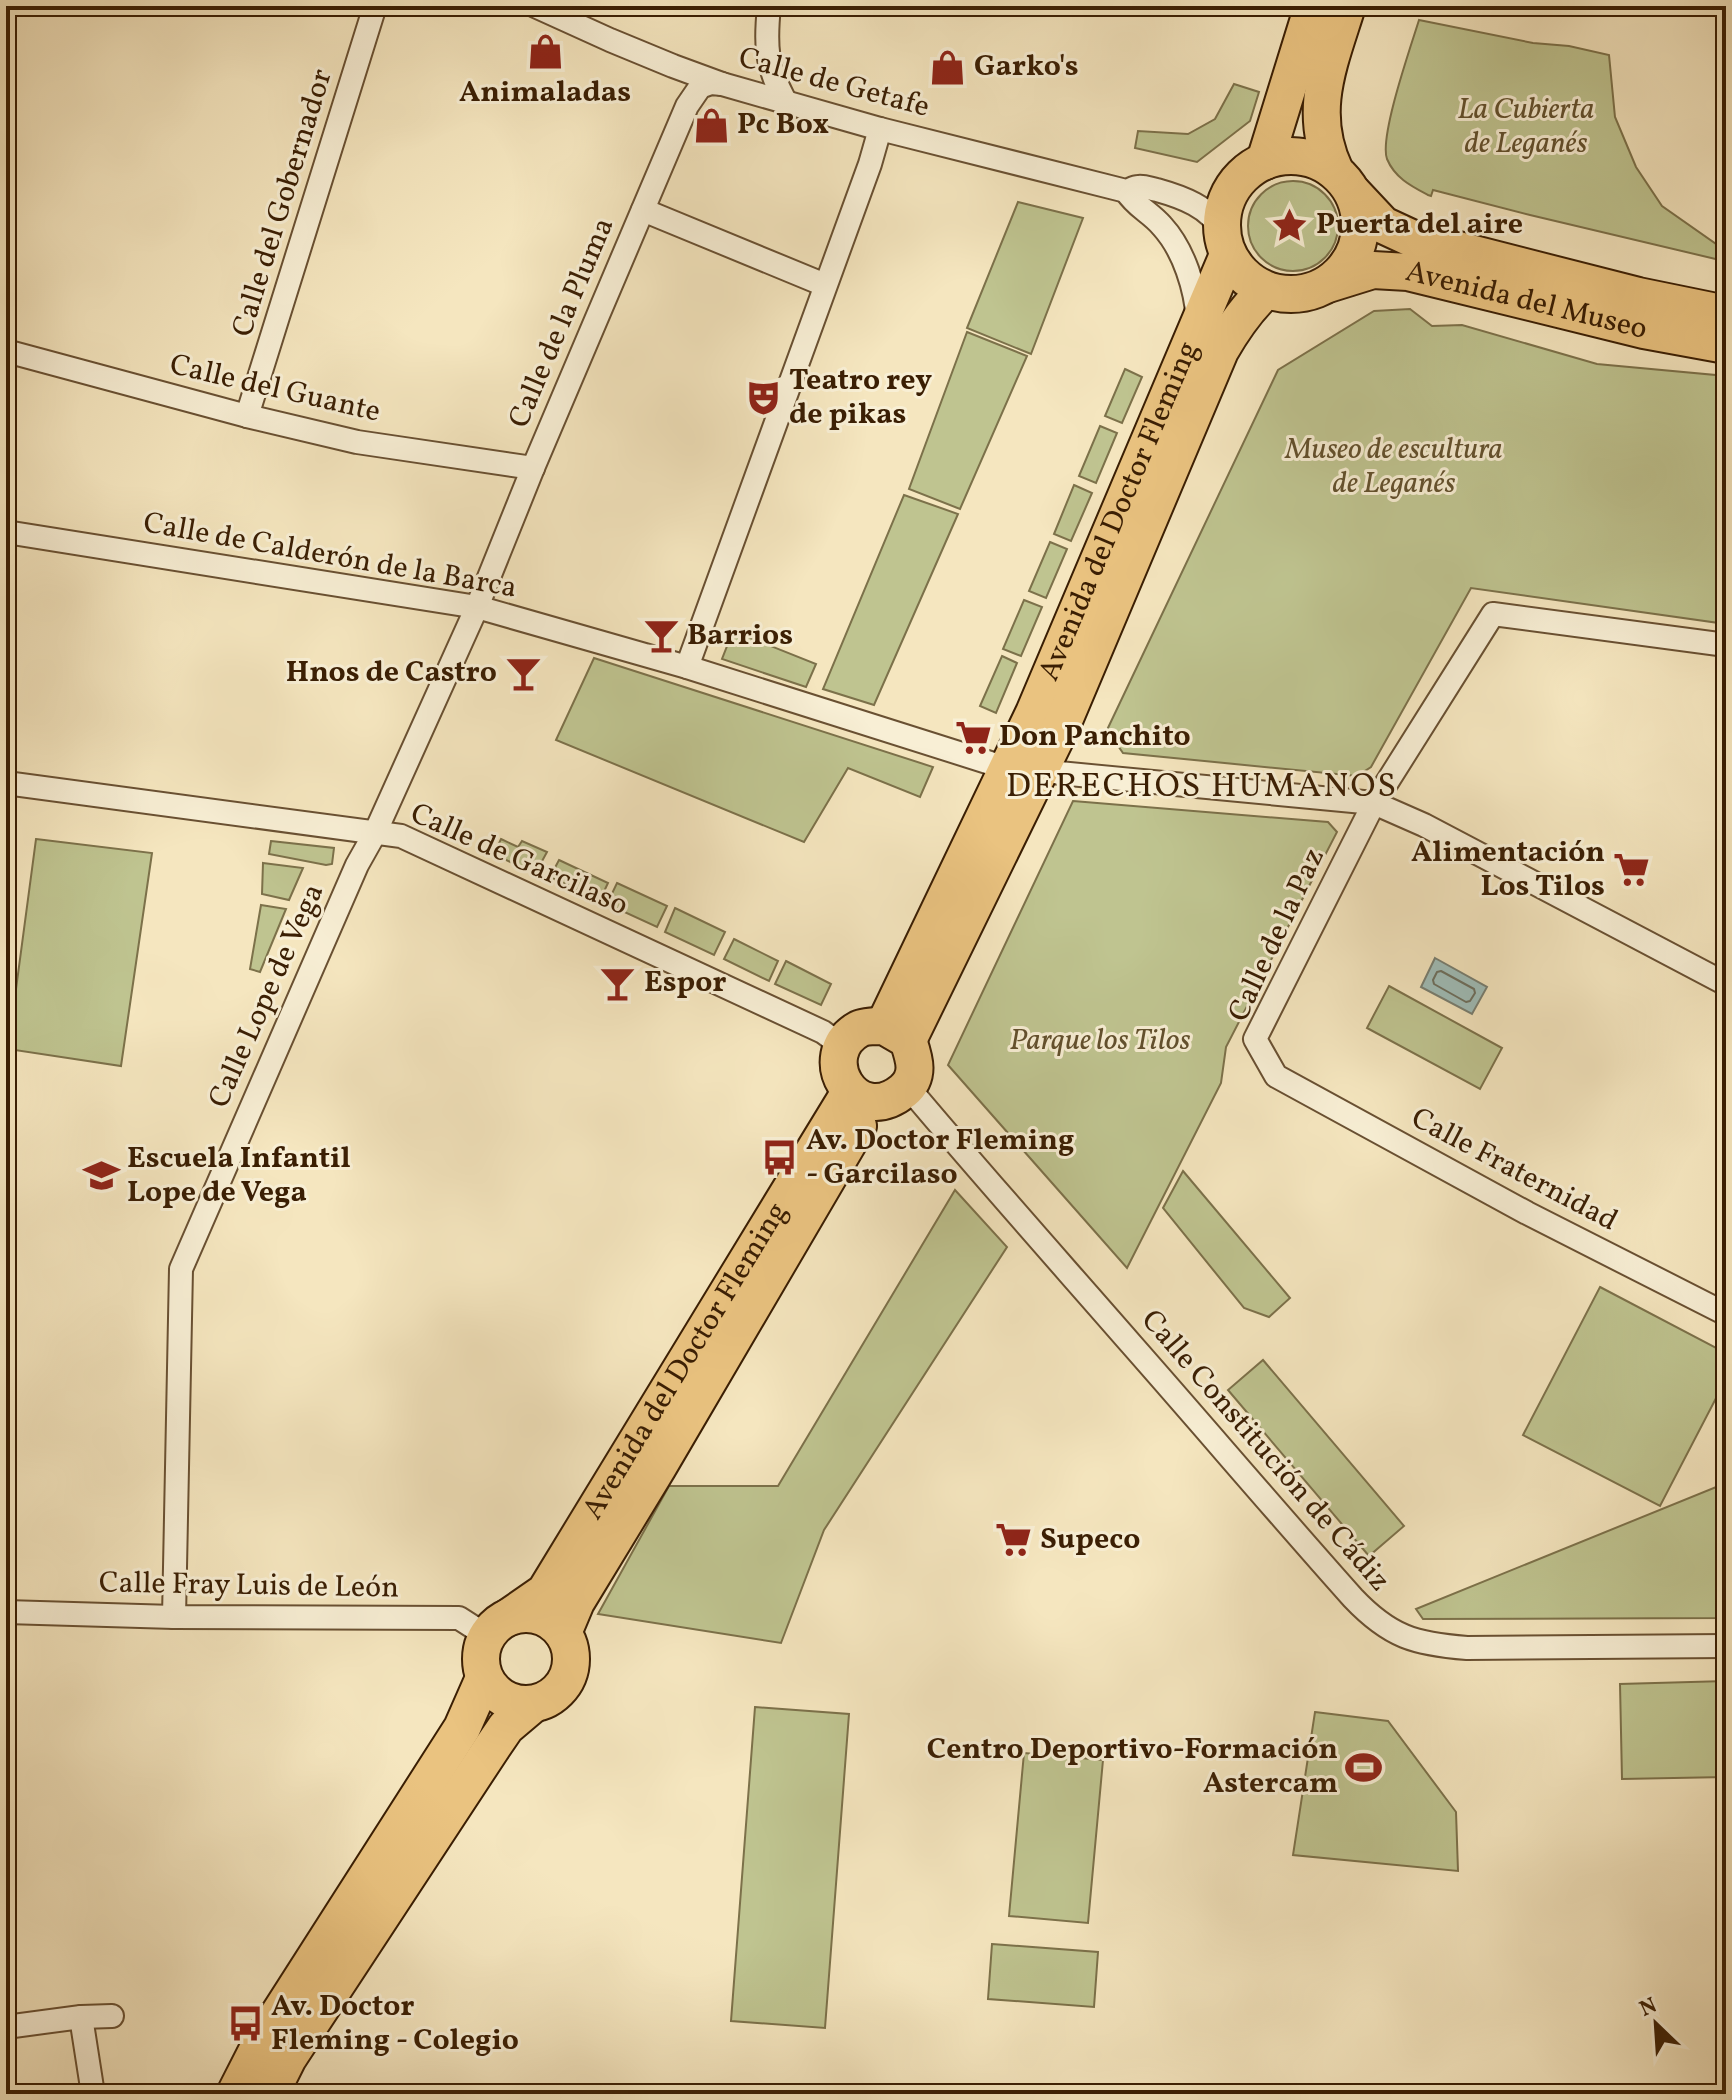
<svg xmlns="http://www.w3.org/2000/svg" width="1732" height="2100" viewBox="0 0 1732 2100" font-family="Vollkorn,serif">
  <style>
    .green { fill: #bfc490; stroke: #7c714a; stroke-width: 2 }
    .water { fill: #9fbeba; stroke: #777e71; stroke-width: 2 }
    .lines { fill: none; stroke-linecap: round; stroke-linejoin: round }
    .shore { stroke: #6c6e5e; stroke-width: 2 }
    .minor-casing { stroke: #695032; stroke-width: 26 }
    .primary-casing { stroke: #3a1e03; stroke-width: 40 }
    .minor { stroke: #f8efd5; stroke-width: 22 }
    .primary { stroke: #eac380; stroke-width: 36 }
    .labels { text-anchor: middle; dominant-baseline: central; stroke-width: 6; stroke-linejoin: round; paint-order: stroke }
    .poi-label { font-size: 30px; font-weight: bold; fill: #3a1e03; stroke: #f8efd5; text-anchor: start }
    .street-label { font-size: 30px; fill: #3a1e03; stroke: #f8efd5 }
    .park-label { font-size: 30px; font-style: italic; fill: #62502d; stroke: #f8efd5 }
    .quarter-label { font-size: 34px; letter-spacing: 2px; fill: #3a1e03; stroke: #f8efd5 }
  </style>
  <rect width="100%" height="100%" fill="#f5e6bf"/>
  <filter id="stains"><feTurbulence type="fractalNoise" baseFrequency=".0025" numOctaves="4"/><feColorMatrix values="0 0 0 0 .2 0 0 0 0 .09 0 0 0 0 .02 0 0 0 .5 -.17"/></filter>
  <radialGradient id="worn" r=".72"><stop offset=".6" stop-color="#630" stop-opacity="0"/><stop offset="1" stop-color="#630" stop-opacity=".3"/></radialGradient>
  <g class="green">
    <path d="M1419 20 1533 43 1569 46 1609 55 1615 117 1636 167 1662 206 1726 251 1724 261 1530 215 1433 190 1431 196 1428 195C1411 186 1395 178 1387 159 1379 137 1411 46 1419 20Z"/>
    <path d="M1234 84 1259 92 1250 121 1197 162 1135 148 1138 131 1188 134 1215 119Z"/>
    <circle cx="1293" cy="226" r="45"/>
    <path d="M1018 202 1083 218 1031 354 967 328Z"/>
    <path d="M1410 309 1432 326 1462 325 1597 364 1726 376V624L1471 588 1371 767 1357 776 1123 753 1107 730 1278 370 1374 311Z"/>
    <path d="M967 332 1027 356 960 509 909 489Z"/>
    <path d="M1125 369 1142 377 1122 423 1105 416Z"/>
    <path d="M1100 426 1117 433 1096 483 1079 476Z"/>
    <path d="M1074 485 1092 493 1071 541 1054 534Z"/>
    <path d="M904 495 958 514 874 705 823 689Z"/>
    <path d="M1050 542 1067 549 1046 598 1029 591Z"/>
    <path d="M1024 600 1042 607 1021 656 1003 649Z"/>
    <path d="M733 631 816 664 806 687 722 659Z"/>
    <path d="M1002 656 1017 663 996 713 980 706Z"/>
    <path d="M594 658 933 767 920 797 848 768 804 842 556 740Z"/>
    <path d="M1073 801 1328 822 1337 832 1226 1047 1221 1083 1127 1268 948 1065Z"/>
    <path d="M36 839 152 853 121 1066 8 1049Z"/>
    <path d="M501 839 518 847 522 841 547 852 535 874 494 854Z"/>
    <path d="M271 841 334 848 332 864 326 865 269 854Z"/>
    <path d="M559 860 608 883 600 900 550 877Z"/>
    <path d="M263 863 303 868 289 900 262 894Z"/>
    <path d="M617 883 667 906 657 927 607 904Z"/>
    <path d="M261 905 286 909 260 972 250 969Z"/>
    <path d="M675 908 725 932 714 955 665 932Z"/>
    <path d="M734 939 778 961 769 981 724 959Z"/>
    <path d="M786 961 831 984 821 1005 775 984Z"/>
    <path d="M1389 986 1502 1048 1480 1089 1367 1028Z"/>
    <path d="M1183 1171 1290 1298 1269 1317 1244 1308 1163 1208Z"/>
    <path d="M955 1190 1007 1247 824 1530 781 1643 598 1614 669 1486H778Z"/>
    <path d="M1600 1287 1726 1353V1379L1660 1506 1523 1435Z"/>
    <path d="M1263 1360 1404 1526 1369 1556 1228 1390Z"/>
    <path d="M1726 1483V1618L1423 1619 1416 1609Z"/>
    <path d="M1726 1681V1777L1622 1779 1620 1684Z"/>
    <path d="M755 1707 849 1714 825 2028 731 2021Z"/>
    <path d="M1315 1712 1388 1721 1456 1812 1458 1871 1293 1855Z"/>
    <path d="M1024 1753 1103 1760 1088 1923 1009 1916Z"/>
    <path d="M992 1944 1098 1952 1094 2007 988 1999Z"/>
  </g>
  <path class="water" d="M1435 958 1487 987 1472 1014 1421 987Z"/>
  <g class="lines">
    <path class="shore" d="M1441 971 1474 989 1475 993 1470 1001 1466 1002 1434 984 1433 980 1437 972Z"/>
    <defs>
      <g id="minor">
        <path d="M535 6 610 40 673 66 722 84 880 129 1126 191C1130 190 1134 187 1138 187 1144 186 1151 189 1157 190 1182 197 1210 207 1222 231"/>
        <path d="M769 6C765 46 766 65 785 101"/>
        <path d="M1126 191C1136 207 1150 212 1162 226 1184 250 1196 289 1198 321"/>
        <path d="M643 210 825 285"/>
        <path d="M6 351 247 416 357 442 533 468"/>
        <path d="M247 416 375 6"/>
        <path d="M6 532 477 607 687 667 1006 768"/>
        <path d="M1726 645 1493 614 1374 803 1255 1039 1276 1076 1527 1213 1726 1314"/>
        <path d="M687 667 870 164 880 129"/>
        <path d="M1042 768 1059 773 1374 803 1424 825 1726 984"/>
        <path d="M6 783 401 836 823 1032 842 1046"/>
        <path d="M908 1087C981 1174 1057 1259 1132 1345 1206 1429 1278 1514 1353 1598 1390 1637 1415 1644 1467 1648L1726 1646"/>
        <path d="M6 1612 174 1617 459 1618 487 1636"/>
        <path d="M174 1617 181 1269 357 865 375 833 477 607 533 468 687 106 700 87 711 83 722 84"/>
        <path d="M81 2017 93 2094"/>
        <path d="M6 2027 81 2017 112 2016"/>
      </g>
      <g id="primary">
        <circle cx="1291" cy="225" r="69"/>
        <path d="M1265 161 1313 6"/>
        <path d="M1335 171C1307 112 1329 64 1347 6"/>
        <path d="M1353 193 1383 225 1411 238 1638 296 1726 314"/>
        <path id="s1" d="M1328 284 1373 270 1408 272 1644 330 1726 345"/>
        <path id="s2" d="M884 1026 1034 713 1228 255"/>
        <path d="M884 1026 908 1040C914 1058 921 1076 903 1091 855 1130 812 1055 859 1029 865 1026 876 1026 884 1026Z"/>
        <path d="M908 1040 1062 725 1220 351C1233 328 1247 308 1266 290"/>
        <circle cx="526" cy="1659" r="45"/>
        <path id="s3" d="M509 1617 545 1592 850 1092"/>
        <path d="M563 1633 576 1602 658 1467 858 1126"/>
        <path d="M235 2094 263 2039 462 1728 484 1678"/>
        <path d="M270 2094 288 2058 491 1749 506 1727 532 1705"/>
      </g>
    </defs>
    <use href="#minor" class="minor-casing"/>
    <use href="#primary" class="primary-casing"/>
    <use href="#minor" class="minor"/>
    <use href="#primary" class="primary"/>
  </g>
  <defs>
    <symbol id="shop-bare" viewBox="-9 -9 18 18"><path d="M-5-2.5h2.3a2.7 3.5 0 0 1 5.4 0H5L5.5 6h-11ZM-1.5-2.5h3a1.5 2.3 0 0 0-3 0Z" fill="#8f2418" stroke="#f8efd5" stroke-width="2.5" paint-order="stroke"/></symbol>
    <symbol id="sight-bare" viewBox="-9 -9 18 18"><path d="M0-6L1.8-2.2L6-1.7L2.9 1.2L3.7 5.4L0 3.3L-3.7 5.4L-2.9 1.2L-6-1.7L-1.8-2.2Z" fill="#8f2418" stroke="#f8efd5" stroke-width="2.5" paint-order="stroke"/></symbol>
    <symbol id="theatre-bare" viewBox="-9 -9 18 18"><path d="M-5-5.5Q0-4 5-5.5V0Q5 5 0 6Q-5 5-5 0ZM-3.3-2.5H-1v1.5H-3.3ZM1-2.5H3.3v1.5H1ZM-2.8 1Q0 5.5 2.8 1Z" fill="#8f2418" stroke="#f8efd5" stroke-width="2.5" paint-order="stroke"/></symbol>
    <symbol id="bar-bare" viewBox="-9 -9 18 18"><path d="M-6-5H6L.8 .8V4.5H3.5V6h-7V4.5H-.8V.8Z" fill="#8f2418" stroke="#f8efd5" stroke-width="2.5" paint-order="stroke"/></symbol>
    <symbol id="supermarket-bare" viewBox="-9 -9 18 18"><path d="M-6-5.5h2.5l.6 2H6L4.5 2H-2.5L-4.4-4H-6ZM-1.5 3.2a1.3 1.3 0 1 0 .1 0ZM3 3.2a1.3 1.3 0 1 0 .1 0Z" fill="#8f2418" stroke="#f8efd5" stroke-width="2.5" paint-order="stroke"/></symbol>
    <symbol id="bus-bare" viewBox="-9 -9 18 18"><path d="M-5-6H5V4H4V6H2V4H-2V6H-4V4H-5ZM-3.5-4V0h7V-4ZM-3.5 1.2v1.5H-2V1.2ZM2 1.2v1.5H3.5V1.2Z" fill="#8f2418" stroke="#f8efd5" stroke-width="2.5" paint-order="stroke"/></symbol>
    <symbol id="school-bare" viewBox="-9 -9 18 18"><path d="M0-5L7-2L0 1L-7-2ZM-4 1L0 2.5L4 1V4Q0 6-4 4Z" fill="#8f2418" stroke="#f8efd5" stroke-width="2.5" paint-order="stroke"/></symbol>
    <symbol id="stadium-bare" viewBox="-9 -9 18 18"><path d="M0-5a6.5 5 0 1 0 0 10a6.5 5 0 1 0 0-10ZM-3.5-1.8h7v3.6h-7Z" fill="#8f2418" stroke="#f8efd5" stroke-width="2.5" paint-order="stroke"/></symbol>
  </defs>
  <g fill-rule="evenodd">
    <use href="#shop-bare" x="520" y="26" width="51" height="51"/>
    <use href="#shop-bare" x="922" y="42" width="51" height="51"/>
    <use href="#shop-bare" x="686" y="100" width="51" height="51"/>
    <use href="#sight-bare" x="1264" y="200" width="51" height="51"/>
    <use href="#theatre-bare" x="738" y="372" width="51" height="51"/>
    <use href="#bar-bare" x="636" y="610" width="51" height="51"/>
    <use href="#bar-bare" x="498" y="648" width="51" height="51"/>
    <use href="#supermarket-bare" x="948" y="712" width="51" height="51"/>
    <use href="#supermarket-bare" x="1606" y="844" width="51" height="51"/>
    <use href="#bar-bare" x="592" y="958" width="51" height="51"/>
    <use href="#bus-bare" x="754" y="1132" width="51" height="51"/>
    <use href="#school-bare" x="76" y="1150" width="51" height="51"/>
    <use href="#supermarket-bare" x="988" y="1514" width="51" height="51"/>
    <use href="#stadium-bare" x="1338" y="1742" width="51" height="51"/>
    <use href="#bus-bare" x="220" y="1998" width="51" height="51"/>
  </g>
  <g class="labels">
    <g class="poi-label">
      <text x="974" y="67">Garko's</text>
      <text x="545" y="93" text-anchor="middle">Animaladas</text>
      <text x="737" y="125">Pc Box</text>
      <text x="1316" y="225">Puerta del aire</text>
      <text x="789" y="381">Teatro rey<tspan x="789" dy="34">de pikas</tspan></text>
      <text x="687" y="636">Barrios</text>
      <text x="497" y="673" text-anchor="end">Hnos de Castro</text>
      <text x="999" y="737">Don Panchito</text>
      <text x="1605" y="853" text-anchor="end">Alimentación<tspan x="1605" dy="34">Los Tilos</tspan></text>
      <text x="644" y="983">Espor</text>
      <text x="806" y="1141">Av. Doctor Fleming<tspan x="806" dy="34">- Garcilaso</tspan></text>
      <text x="127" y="1159">Escuela Infantil<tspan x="127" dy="34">Lope de Vega</tspan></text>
      <text x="1040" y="1540">Supeco</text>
      <text x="1338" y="1750" text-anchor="end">Centro Deportivo-Formación<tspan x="1338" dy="34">Astercam</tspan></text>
      <text x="271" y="2007">Av. Doctor<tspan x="271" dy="34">Fleming - Colegio</tspan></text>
    </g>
    <g class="street-label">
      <text transform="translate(834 83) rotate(15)">Calle de Getafe</text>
      <text transform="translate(283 203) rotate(-73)">Calle del Gobernador</text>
      <text stroke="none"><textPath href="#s1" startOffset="204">Avenida del Museo</textPath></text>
      <text transform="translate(562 323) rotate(-67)">Calle de la Pluma</text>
      <text transform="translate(275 389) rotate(13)">Calle del Guante</text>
      <text stroke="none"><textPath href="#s2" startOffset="566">Avenida del Doctor Fleming</textPath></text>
      <text transform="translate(330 556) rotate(10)">Calle de Calderón de la Barca</text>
      <text transform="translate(519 860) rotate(24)">Calle de Garcilaso</text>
      <text transform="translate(1277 935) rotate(-65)">Calle de la Paz</text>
      <text transform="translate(267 996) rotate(-66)">Calle Lope de Vega</text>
      <text transform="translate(1514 1170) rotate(28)">Calle Fraternidad</text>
      <text stroke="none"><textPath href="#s3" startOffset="314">Avenida del Doctor Fleming</textPath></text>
      <text transform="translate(1265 1451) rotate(49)">Calle Constitución de Cádiz</text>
      <text transform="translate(249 1586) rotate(1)">Calle Fray Luis de León</text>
    </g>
    <g class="park-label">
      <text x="1526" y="110">La Cubierta<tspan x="1526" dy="34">de Leganés</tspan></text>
      <text x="1394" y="450">Museo de escultura<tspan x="1394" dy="34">de Leganés</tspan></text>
      <text x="1100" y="1041">Parque los Tilos</text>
    </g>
    <g class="quarter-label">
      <text x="1202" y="787">DERECHOS HUMANOS</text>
    </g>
  </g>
  <rect width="1732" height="2100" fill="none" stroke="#f5e6bf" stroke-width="32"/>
  <rect x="8" y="8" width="1716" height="2084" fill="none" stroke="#3a1e03" stroke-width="4"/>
  <rect x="16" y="16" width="1700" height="2068" fill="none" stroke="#3a1e03" stroke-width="2"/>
  <g transform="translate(1656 2024) rotate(335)" stroke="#f8efd5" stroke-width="6" paint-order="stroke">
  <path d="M0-6L14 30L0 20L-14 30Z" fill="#3a1e03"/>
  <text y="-12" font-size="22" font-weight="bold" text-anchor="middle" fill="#3a1e03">N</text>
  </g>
  <rect width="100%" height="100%" filter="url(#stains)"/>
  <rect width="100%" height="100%" fill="url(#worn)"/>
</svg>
